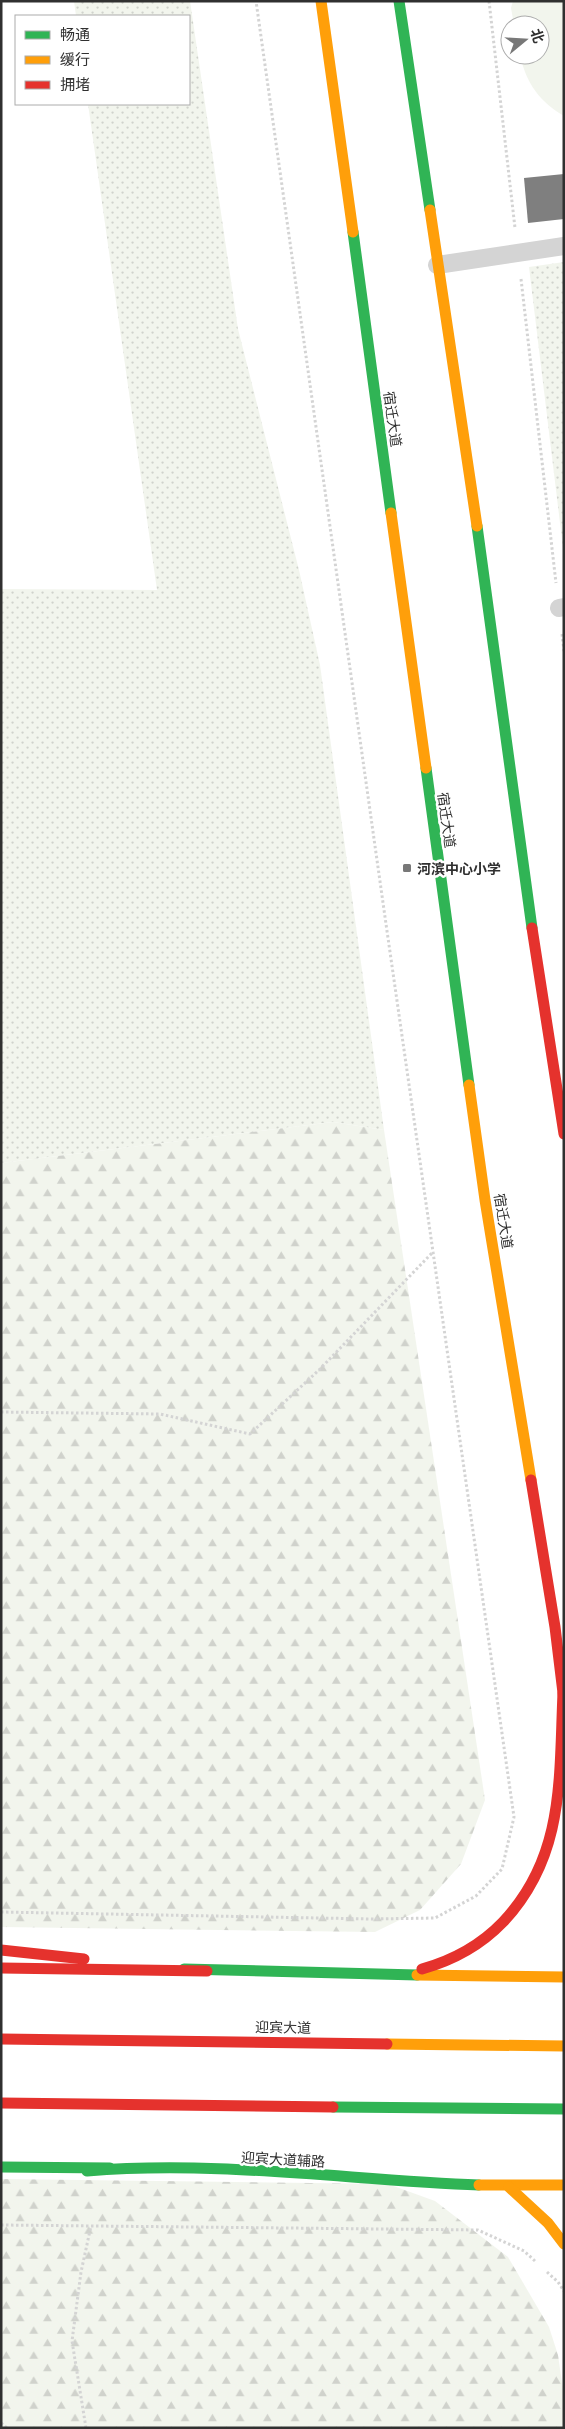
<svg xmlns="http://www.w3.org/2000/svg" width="565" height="2429" viewBox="0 0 565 2429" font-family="Barlow,'Noto Sans SC',sans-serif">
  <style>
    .grass { fill: url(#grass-dots) }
    .forest { fill: url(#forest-firs) }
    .park { fill: #f2f5ed }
    .building { fill: #7f7f7f }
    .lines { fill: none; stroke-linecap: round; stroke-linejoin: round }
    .path { stroke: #d4d4d4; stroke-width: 3; stroke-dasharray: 2.5 2.5; stroke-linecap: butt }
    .lane { stroke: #d4d4d4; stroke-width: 18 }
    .fast { stroke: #30b455; stroke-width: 11 }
    .slow { stroke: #ff9f0a; stroke-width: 11 }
    .jam { stroke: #e5322d; stroke-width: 11 }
    .poi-dot { fill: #787878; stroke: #fff; stroke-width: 2 }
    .labels { text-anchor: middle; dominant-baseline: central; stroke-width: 5; stroke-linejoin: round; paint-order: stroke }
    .street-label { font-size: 14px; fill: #303030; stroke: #fff }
    .poi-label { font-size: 14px; font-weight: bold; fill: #303030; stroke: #fff; text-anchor: start }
  </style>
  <defs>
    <pattern id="grass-dots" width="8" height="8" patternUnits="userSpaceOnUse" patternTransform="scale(1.25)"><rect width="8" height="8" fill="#f2f5ed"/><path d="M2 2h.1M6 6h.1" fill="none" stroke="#d0d2cc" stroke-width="1.8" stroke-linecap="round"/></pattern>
    <pattern id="forest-firs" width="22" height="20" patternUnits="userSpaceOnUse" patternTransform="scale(1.25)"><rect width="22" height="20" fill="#f2f5ed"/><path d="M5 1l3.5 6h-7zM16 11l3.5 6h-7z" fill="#d0d2cc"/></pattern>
  </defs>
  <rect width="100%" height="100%" fill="#fff"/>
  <g class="grass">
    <path d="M74 1H190L238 329 299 570 320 665 384 1130 333 1122 1 1163V589L157 590 88 104H189V16H76Z"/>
    <path d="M564 262V556L529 267Z"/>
  </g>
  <g class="forest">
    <path d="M333 1122 384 1130 485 1800 461 1864 420 1910 375 1932 1 1927V1163Z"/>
    <path d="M1 2179 388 2184 435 2201 508 2257 549 2327 558 2355 564 2397V2428H1Z"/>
  </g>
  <path class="park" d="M513 1H564V116C540 102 526 83 520 55H540V25H514L511 8Z"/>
  <path class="building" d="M564 174V219L528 223 524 178Z"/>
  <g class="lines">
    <g class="path">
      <path d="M489 1 515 228"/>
      <path d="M521 279 556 583"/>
      <path d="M562 634 564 651"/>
      <path d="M1 1412 160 1414 250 1434 320 1369 432 1253"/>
      <path d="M1 1912 372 1919 435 1918 476 1896 502 1869 514 1817 386 924 256 1"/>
      <path d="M1 2225 478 2230 524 2251 535 2261"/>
      <path d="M547 2272 558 2282 564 2291"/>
      <path d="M1 2423 7 2428"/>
      <path d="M86 2428 72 2341 81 2272 91 2226"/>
    </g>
    <g class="lane">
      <path d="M437 265 564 246"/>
      <path d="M559 608 564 607"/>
    </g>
    <g class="fast">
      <path d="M399 1 430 210"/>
      <path d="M353 232 391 513"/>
      <path d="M477 526 532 928"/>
      <path d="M426 768 469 1085"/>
      <path d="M184 1969 417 1975"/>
      <path d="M333 2107 564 2109"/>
      <path d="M1 2167 110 2168"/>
      <path d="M87 2171C217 2160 349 2180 479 2185"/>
    </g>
    <g class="slow">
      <path d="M321 1 353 232"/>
      <path d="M430 210 477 526"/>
      <path d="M391 513 426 768"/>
      <path d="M469 1085 485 1200 531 1480"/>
      <path d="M417 1975 564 1977"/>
      <path d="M387 2044 564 2046"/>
      <path d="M479 2185H564"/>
      <path d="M509 2187 548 2223 564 2244"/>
    </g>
    <g class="jam">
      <path d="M532 928 564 1134"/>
      <path d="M531 1480 555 1627 564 1701"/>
      <path d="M1 1950 84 1959"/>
      <path d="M1 1968 207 1971"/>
      <path d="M422 1969C454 1960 480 1946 503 1922 565 1856 559 1779 563 1693"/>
      <path d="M1 2039 387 2044"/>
      <path d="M1 2103 333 2107"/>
    </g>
  </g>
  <rect class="poi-dot" x="402" y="863" width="10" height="10" rx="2.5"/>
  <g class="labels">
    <g class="street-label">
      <text transform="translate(393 419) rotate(82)">宿迁大道</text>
      <text transform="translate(447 820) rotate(82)">宿迁大道</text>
      <text transform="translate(504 1221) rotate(81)">宿迁大道</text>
      <text transform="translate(283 2027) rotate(1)">迎宾大道</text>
      <text transform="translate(283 2159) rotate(3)">迎宾大道辅路</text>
    </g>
    <g class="poi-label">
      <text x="417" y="868">河滨中心小学</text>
    </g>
  </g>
  <rect width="565" height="2429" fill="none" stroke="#303030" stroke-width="5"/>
  <rect x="15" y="15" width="175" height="90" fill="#ffffff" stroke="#acacac"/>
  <rect x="25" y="31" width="25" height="8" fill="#30b455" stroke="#acacac"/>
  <text x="60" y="40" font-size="15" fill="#303030">畅通</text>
  <rect x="25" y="56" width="25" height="8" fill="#ff9f0a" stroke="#acacac"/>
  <text x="60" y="65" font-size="15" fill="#303030">缓行</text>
  <rect x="25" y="81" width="25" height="8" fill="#e5322d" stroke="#acacac"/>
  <text x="60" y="90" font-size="15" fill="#303030">拥堵</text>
  <g transform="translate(525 40) rotate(72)"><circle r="24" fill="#ffffff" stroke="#acacac"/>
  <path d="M0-4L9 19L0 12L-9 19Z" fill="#787878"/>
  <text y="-8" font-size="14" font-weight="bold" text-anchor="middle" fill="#303030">北</text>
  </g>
</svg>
